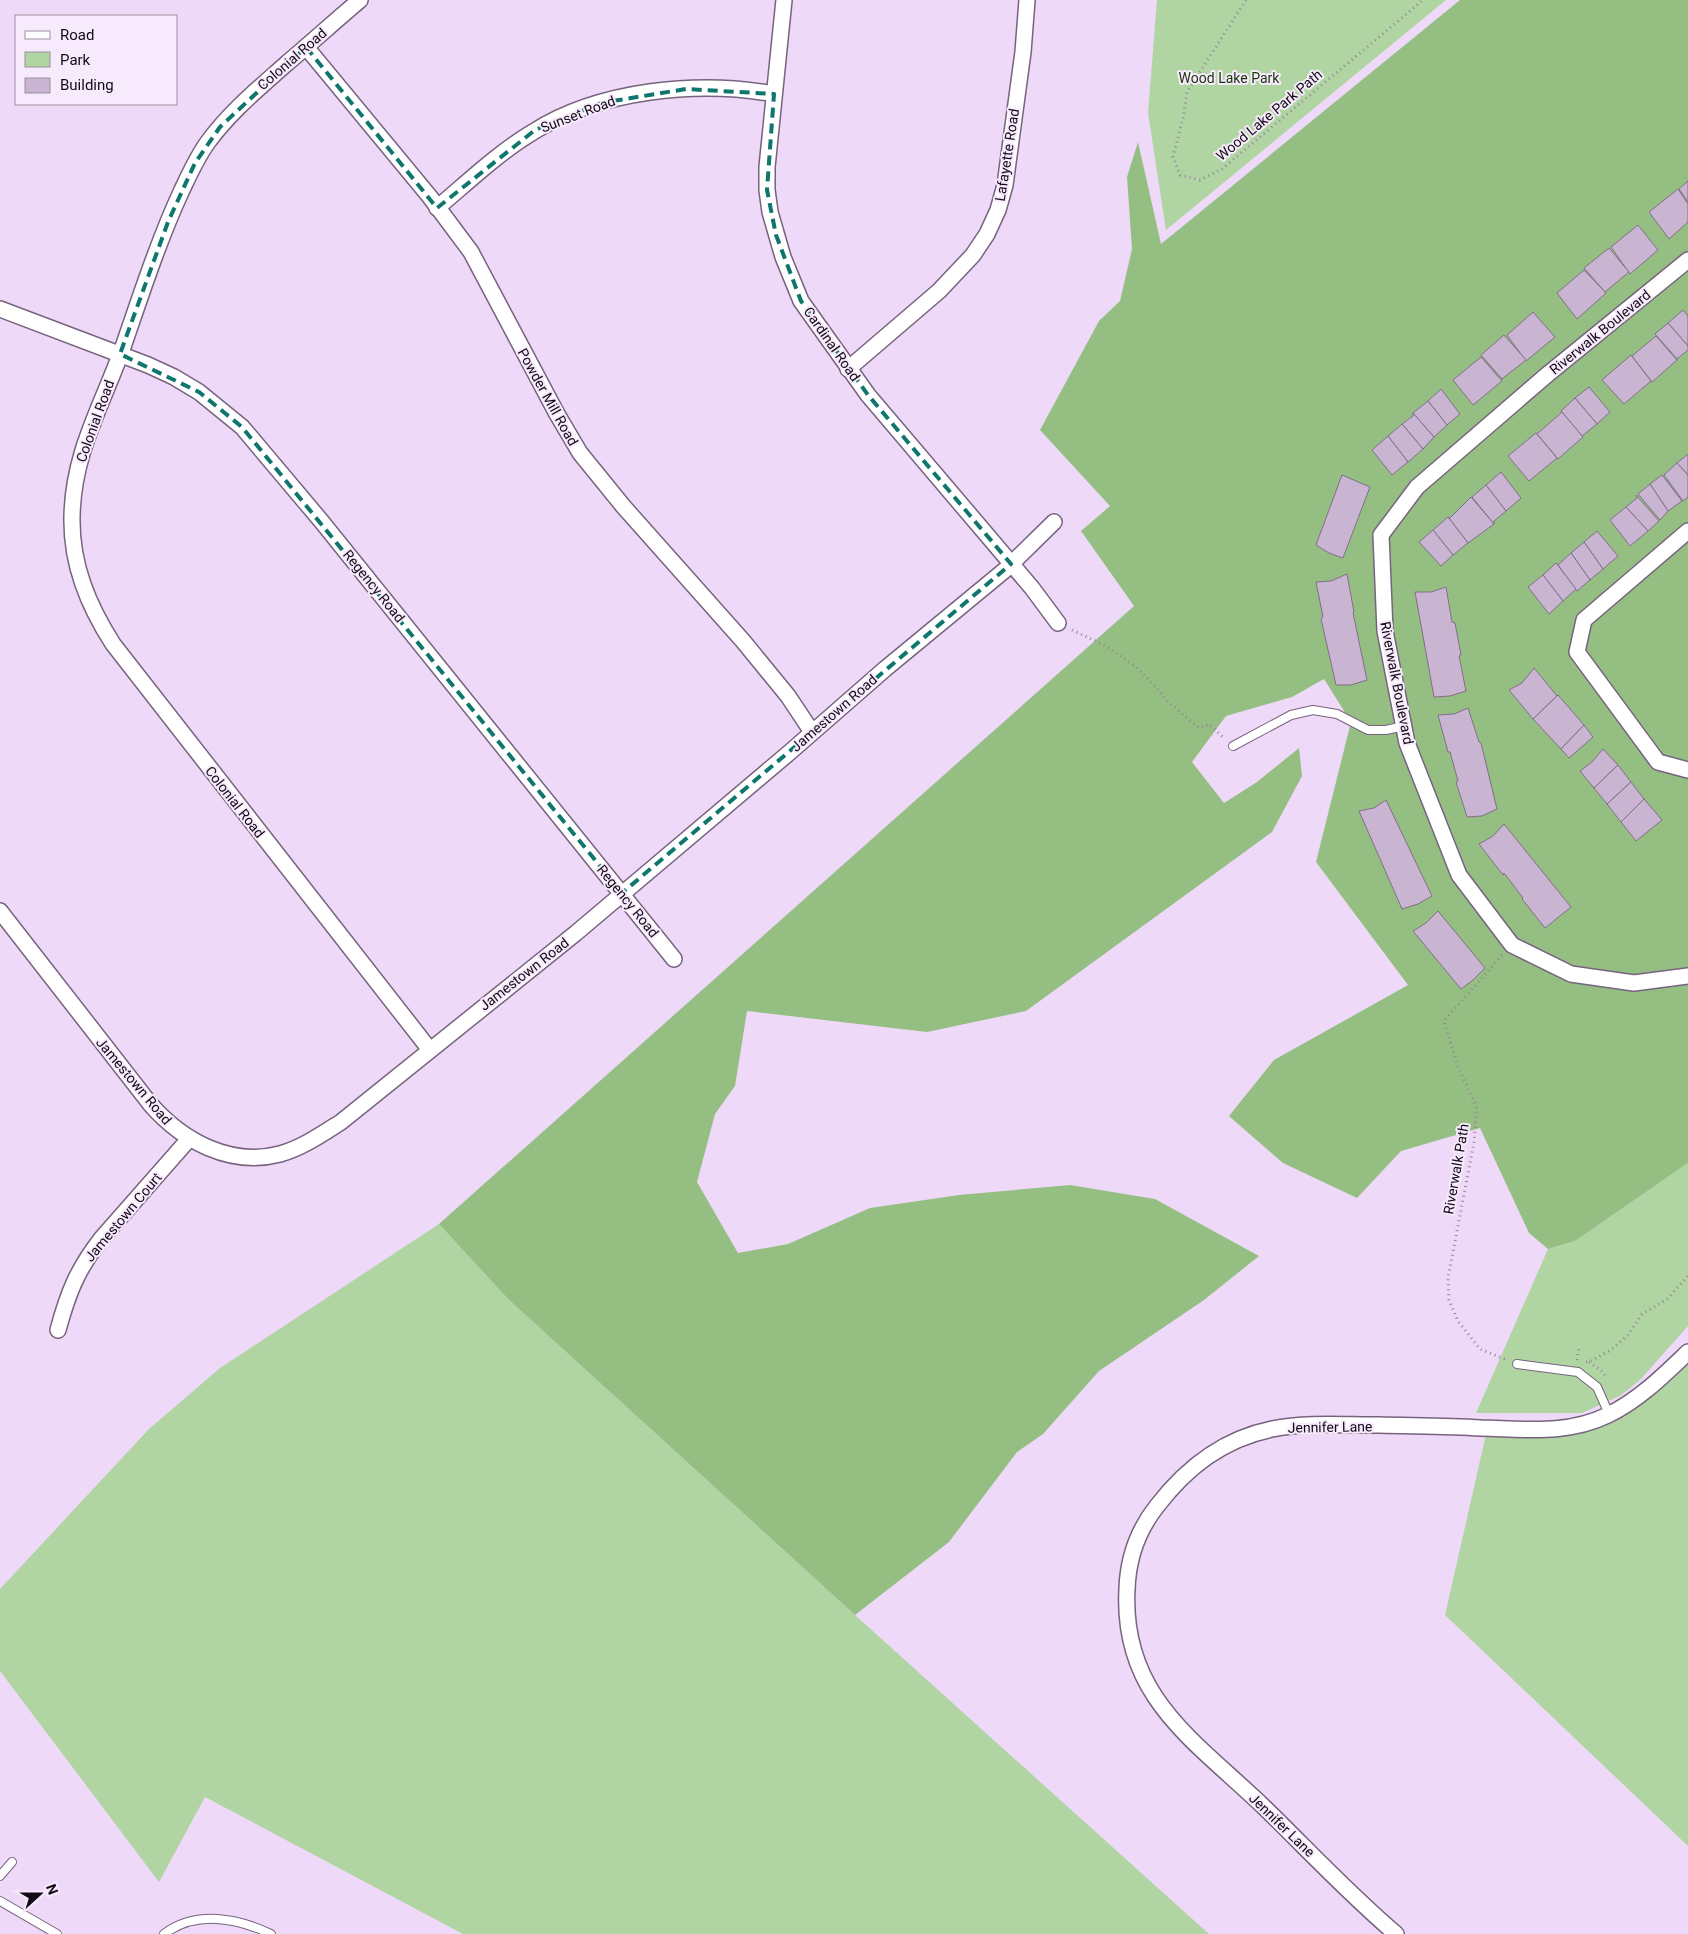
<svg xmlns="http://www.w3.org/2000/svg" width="1688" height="1934" viewBox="0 0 1688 1934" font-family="Roboto,sans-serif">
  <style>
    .green { fill: #b1d5a2 }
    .forest { fill: #95bf82 }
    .building { fill: #c9b4d1; stroke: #826e89 }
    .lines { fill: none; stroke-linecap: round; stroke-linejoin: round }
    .lane-casing { stroke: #77637e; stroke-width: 10 }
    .street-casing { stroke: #77637e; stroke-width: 18 }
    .path { stroke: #96859c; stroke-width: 3; stroke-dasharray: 1 4; stroke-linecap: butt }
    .lane { stroke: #fff; stroke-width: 8 }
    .street { stroke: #fff; stroke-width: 15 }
    .marked { fill: none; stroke: #0f766e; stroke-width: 4; stroke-dasharray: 10 6; stroke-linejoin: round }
    .labels { text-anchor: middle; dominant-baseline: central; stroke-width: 4; stroke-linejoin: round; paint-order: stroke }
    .street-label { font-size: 14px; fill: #120a14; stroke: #f7eafc }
    .park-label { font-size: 14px; fill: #183308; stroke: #f7eafc }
  </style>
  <rect width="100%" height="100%" fill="#efd9f8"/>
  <g class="green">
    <path d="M1157 0H1446L1166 230 1148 113Z"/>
    <path d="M1688 1163V1326L1640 1380 1620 1396 1582 1413H1476L1548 1249 1575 1241Z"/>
    <path d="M439 1224 508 1299 855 1615 1209 1934H463L205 1797 159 1882 0 1671V1589L149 1429 220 1368Z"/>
    <path d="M1688 1344V1846L1445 1615 1487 1430 1617 1417Z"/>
  </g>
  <path class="forest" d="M1460 0H1688V1163L1575 1241 1548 1249 1529 1233 1480 1128 1401 1151 1357 1198 1283 1163 1229 1116 1274 1060 1408 985 1316 862 1351 722 1324 679 1292 697 1226 716 1192 762 1224 803 1257 782 1299 748 1302 776 1272 832 1026 1011 927 1032 747 1011 735 1086 715 1114 697 1182 738 1253 788 1244 870 1208 959 1195 1070 1185 1155 1199 1259 1256 1204 1300 1099 1371 1043 1434 1017 1452 949 1542 855 1615 508 1299 439 1224 1134 606 1081 531 1110 506 1040 430 1099 321 1120 301 1132 249 1127 177 1138 142 1161 244Z"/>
  <g class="building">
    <path d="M1688 181V202L1679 189Z"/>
    <path d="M1678 189 1688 204V222L1669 239 1649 212Z"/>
    <path d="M1638 225 1658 250 1630 274 1611 247Z"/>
    <path d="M1609 248 1629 272 1605 292 1584 268Z"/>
    <path d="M1584 270 1606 293 1577 319 1557 293Z"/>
    <path d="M1683 310 1688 316V346L1668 323Z"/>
    <path d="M1533 312 1555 337 1526 361 1507 335Z"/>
    <path d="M1668 323 1688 346V350L1677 359 1655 334Z"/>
    <path d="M1504 335 1526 360 1502 379 1481 355Z"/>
    <path d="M1656 336 1677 360 1652 382 1632 356Z"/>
    <path d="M1631 355 1651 381 1624 404 1602 380Z"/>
    <path d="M1481 357 1502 381 1473 405 1453 380Z"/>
    <path d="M1589 387 1610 412 1597 424 1575 398Z"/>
    <path d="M1441 389 1460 414 1447 425 1428 401Z"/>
    <path d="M1575 398 1597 424 1582 436 1561 411Z"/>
    <path d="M1428 401 1447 425 1434 437 1413 413Z"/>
    <path d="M1562 412 1583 437 1558 459 1537 434Z"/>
    <path d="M1413 413 1434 437 1423 449 1402 424 1413 416Z"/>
    <path d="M1402 424 1423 449 1408 462 1388 436Z"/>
    <path d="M1536 433 1557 458 1529 481 1508 456Z"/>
    <path d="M1388 436 1408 462 1392 475 1372 450Z"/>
    <path d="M1688 454V475L1677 463Z"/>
    <path d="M1677 463 1688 475V497L1683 501 1664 475Z"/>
    <path d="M1501 472 1521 498 1506 511 1486 485Z"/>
    <path d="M1342 475 1370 487 1343 558 1329 553 1316 545Z"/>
    <path d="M1662 475 1682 501 1668 511 1650 484Z"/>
    <path d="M1650 484 1668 511 1660 520 1638 494Z"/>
    <path d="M1486 485 1506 511 1494 521V524L1472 497Z"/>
    <path d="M1636 495 1659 521 1648 531 1626 507 1637 498Z"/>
    <path d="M1471 497 1494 524 1468 543 1448 517 1450 518Z"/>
    <path d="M1626 507 1648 531 1630 546 1610 520Z"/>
    <path d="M1448 517 1468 543 1453 555 1433 530Z"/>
    <path d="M1433 530 1453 555 1441 566 1419 542Z"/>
    <path d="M1597 531 1618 556 1603 569 1584 542Z"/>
    <path d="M1584 542 1603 569 1590 580 1571 553Z"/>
    <path d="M1571 553 1590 580 1577 591 1558 565Z"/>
    <path d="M1556 563 1576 589 1563 601 1543 575Z"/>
    <path d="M1347 574 1354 612 1353 613 1367 680 1351 685H1336L1321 619 1323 617 1316 582 1331 581Z"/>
    <path d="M1543 575 1563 601 1549 614 1528 587Z"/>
    <path d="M1446 587 1452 622 1455 623 1461 655 1459 656 1466 691 1450 696 1434 697 1415 592H1431Z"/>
    <path d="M1534 668 1557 696 1533 719 1509 690 1522 683Z"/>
    <path d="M1558 695 1584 725 1561 749 1533 719Z"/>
    <path d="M1468 708 1479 742 1481 743 1497 809 1482 816 1467 817 1456 782 1458 781 1450 752H1448L1438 715 1454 714Z"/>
    <path d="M1584 725 1593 737 1569 758 1561 749Z"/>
    <path d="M1603 749 1618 765 1594 788 1580 771 1592 762Z"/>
    <path d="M1618 765 1631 782 1607 804 1594 788Z"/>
    <path d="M1631 782 1644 799 1621 822 1607 804Z"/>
    <path d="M1644 799 1662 820 1636 841 1621 822Z"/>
    <path d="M1386 800 1432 896 1418 904 1402 909 1359 811 1374 808Z"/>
    <path d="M1504 824 1571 907 1545 928 1522 899 1523 898 1504 873 1503 875 1479 844 1493 836Z"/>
    <path d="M1438 911 1485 968 1473 980 1461 989 1413 931 1426 923Z"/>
  </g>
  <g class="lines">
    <defs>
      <g id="lane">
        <path d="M1233 746 1291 715 1313 710 1337 714 1368 730H1386L1404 726"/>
        <path d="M1517 1364 1578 1372 1597 1387 1609 1414"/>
        <path d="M0 1876 12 1862"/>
        <path d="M0 1901 57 1934"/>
        <path d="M164 1934C196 1910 237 1918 271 1934"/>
      </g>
      <g id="street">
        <path d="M360 0C335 21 311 43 286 64 258 89 230 112 208 142 197 157 189 175 181 192 158 242 141 295 123 347 102 406 73 452 72 517 71 564 88 605 113 644L430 1050"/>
        <path d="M784 0 767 167V190L770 212 783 257 801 301 868 395 1032 588 1058 623"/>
        <path d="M306 47 430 197 471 252 557 414 580 453 623 506 743 641 788 696 812 732"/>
        <path d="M437 208C468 182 498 153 533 132 599 90 698 80 774 94"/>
        <path d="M1688 260 1548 374 1417 487 1381 535 1385 631 1407 743 1459 875 1512 945 1571 974 1634 983 1688 976"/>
        <path d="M0 309 148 365 174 377 199 392 242 427 322 522 674 959"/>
        <path d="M848 369 939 291 973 255 987 234 998 210 1005 185 1023 52 1027 0"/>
        <path d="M1688 531 1584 620 1577 652 1658 762 1688 770"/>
        <path d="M0 911 151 1105C183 1141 230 1167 280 1154 302 1148 322 1134 341 1122L576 933 790 752 885 669 1005 570 1054 522"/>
        <path d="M58 1330C68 1293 77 1270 101 1239L189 1139"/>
        <path d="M1396 1934C1350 1895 1309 1851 1266 1809 1197 1742 1121 1698 1127 1589 1128 1559 1138 1530 1157 1506 1187 1467 1223 1439 1272 1429 1307 1422 1343 1425 1379 1425 1413 1426 1447 1426 1481 1428 1525 1429 1567 1435 1608 1415 1639 1400 1664 1375 1688 1352"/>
      </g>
    </defs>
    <use href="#lane" class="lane-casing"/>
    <use href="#street" class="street-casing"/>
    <g class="path">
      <path d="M1246 0 1187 92 1183 118 1173 157 1180 175 1200 180 1222 169 1423 0"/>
      <path d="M1072 630 1106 646 1136 667 1156 687 1167 701 1199 728 1209 724 1224 738"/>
      <path d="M1502 955 1444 1021 1457 1064 1477 1108 1474 1142 1448 1278 1449 1300 1458 1321 1480 1349 1507 1360"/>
      <path d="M1577 1360 1579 1348"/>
      <path d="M1586 1362H1589L1611 1350 1628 1335 1642 1314 1667 1299 1688 1276"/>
      <path d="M1589 1362 1603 1372 1607 1378"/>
    </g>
    <use href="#lane" class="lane"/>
    <use href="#street" class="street"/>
  </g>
  <path class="marked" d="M306 47 437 208 535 130 601 103 686 89 774 94 767 190 776 235 801 301 868 395 1011 564 622 893 242 427 199 392 120 354 168 222 195 163 220 127Z"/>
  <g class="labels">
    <g class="street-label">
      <text transform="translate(292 59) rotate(-41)">Colonial Road</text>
      <text transform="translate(578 114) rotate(-21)">Sunset Road</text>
      <text transform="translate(1269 115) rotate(-40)">Wood Lake Park Path</text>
      <text transform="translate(1007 155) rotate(-81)">Lafayette Road</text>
      <text transform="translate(1600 332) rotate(-39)">Riverwalk Boulevard</text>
      <text transform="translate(832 344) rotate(55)">Cardinal Road</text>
      <text transform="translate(548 397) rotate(61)">Powder Mill Road</text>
      <text transform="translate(95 421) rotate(-70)">Colonial Road</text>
      <text transform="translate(374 586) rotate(51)">Regency Road</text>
      <text transform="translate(1397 683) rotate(79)">Riverwalk Boulevard</text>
      <text transform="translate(834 713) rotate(-41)">Jamestown Road</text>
      <text transform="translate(235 802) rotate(52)">Colonial Road</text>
      <text transform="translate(628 901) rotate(51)">Regency Road</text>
      <text transform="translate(524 974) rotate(-38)">Jamestown Road</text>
      <text transform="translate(134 1081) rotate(50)">Jamestown Road</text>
      <text transform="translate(1456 1169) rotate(-80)">Riverwalk Path</text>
      <text transform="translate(123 1217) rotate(-50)">Jamestown Court</text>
      <text transform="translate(1330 1427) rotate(-1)">Jennifer Lane</text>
      <text transform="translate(1282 1825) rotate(44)">Jennifer Lane</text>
    </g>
    <g class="park-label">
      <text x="1229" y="78">Wood Lake Park</text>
    </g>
  </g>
  <rect x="15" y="15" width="162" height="90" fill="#f7eafc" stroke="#9b909f"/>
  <rect x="25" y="31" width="25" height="8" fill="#ffffff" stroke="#9b909f"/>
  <text x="60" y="40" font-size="15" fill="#120a14">Road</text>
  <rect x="25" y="52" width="25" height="15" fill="#b1d5a2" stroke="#9b909f"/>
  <text x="60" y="65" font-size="15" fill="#120a14">Park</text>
  <rect x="25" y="78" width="25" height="15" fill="#c9b4d1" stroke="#9b909f"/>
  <text x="60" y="90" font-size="15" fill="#120a14">Building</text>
  <g transform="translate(40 1894) rotate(69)" stroke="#f7eafc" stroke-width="4" paint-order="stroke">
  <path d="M0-4L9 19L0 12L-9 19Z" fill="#120a14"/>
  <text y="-8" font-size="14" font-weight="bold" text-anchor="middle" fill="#120a14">N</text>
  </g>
</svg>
